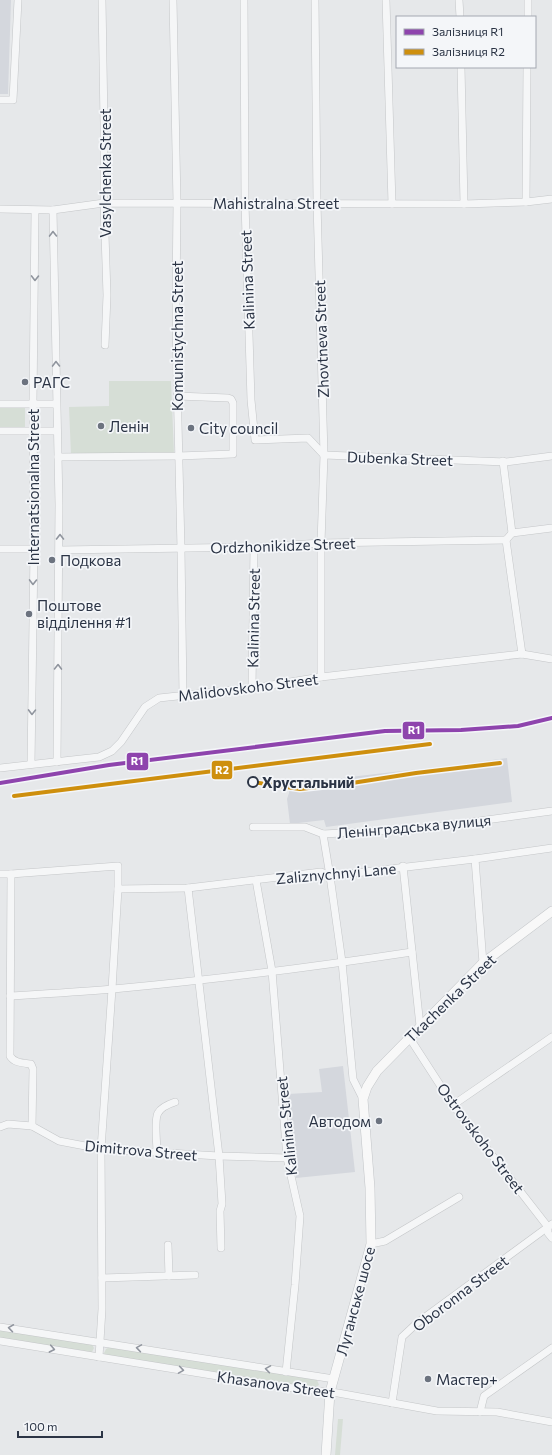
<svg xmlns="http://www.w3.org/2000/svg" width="552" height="1455" viewBox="0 0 552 1455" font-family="Commissioner,sans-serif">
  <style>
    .built { fill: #d4d7dd }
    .green { fill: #d6ded6 }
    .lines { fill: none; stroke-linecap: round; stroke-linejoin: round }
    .minor-casing { stroke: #c4c6c8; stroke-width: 8 }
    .major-casing { stroke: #c2c5c8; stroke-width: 10 }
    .minor { stroke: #f5f6f7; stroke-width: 7 }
    .major { stroke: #f8f8f8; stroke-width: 9 }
    .rail-1-casing { stroke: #f4f6f9; stroke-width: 7 }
    .rail-2-casing { stroke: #f4f6f9; stroke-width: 7 }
    .rail-1 { stroke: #8e44ad; stroke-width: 4 }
    .rail-2 { stroke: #ce8f0e; stroke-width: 4 }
    .oneway { stroke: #90959e }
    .poi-dot { fill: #6c737f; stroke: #f4f6f9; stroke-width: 1.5 }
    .stop-dot { fill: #f4f6f9; stroke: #2b3445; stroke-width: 2 }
    .labels { text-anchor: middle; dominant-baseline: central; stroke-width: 3.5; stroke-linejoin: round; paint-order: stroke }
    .street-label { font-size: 15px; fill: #2b3445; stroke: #f4f6f9 }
    .poi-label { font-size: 15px; fill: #2b3445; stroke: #f4f6f9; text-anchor: start }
    .stop-label { font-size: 15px; font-weight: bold; fill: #2b3445; stroke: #f4f6f9; text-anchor: start }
    .line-badge { stroke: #f4f6f9; stroke-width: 1.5 }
    .badge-label { font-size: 11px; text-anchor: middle; font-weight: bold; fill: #fff }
  </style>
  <rect width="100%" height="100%" fill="#e6e8ea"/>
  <g class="built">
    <path d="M0 0H11L8 94H0Z"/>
    <path d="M507 758 512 802 326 827 324 820 290 824 287 799 289 793 290 784 311 783 318 781 367 775 463 764Z"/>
    <path d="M343 1066 355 1172 296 1178 288 1094 322 1092 319 1069Z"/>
  </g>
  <g class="green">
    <path d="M109 381H171L174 454 71 455 69 407 109 406Z"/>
    <rect x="0" y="408" width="25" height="21"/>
    <path d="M0 1330 91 1343 94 1348 92 1352 0 1338Z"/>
    <path d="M110 1347 315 1379 317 1380 319 1385 314 1388 105 1355 104 1353 106 1349Z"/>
    <path d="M338 1419H343L340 1455H335Z"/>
  </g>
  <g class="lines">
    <defs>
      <g id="minor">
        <path d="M102 0 104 123V203L107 295 105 345"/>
        <path d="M173 0 177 203 176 302 177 380 181 549 183 696"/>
        <path d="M244 0 245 203 251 400 255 440 308 438 324 455 506 462 552 456"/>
        <path d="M315 0 317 203 324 455 321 543V677"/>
        <path d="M386 0 392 204"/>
        <path d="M459 0 460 17"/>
        <path d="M528 17V0"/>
        <path d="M461 67 464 204"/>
        <path d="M0 100H13L18 0"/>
        <path d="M526 202 527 67"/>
        <path d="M0 209 53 210 104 203 464 204 526 202 552 199"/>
        <path d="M53 210 59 505 57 762"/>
        <path d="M0 404H56"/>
        <path d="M0 431H57"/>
        <path d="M58 457 178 456 233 454V403L231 399 228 398 177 396"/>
        <path d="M503 461 512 533 506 540 522 654"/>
        <path d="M512 533 552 528"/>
        <path d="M0 549H34"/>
        <path d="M60 550 259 547 321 543 506 540"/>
        <path d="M252 688 254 547"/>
        <path d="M31 764 34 549 33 404 35 211"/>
        <path d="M0 768 99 757 112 751 121 742 145 707 159 698 252 688 321 677 522 654 552 659"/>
        <path d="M253 827H305L323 834 420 829 552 811"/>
        <path d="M323 834 330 876 342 962 353 1079 363 1099"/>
        <path d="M475 859 483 963"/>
        <path d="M403 866 420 1026"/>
        <path d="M0 874H11L118 866V889L112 989 101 1149 102 1309 99 1357"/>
        <path d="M11 874 10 1056C14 1063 23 1063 31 1064L33 1069 32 1126"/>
        <path d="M256 880 272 971 287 1158 300 1216 295 1285 286 1372"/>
        <path d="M188 888 219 1156 222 1204 220 1211 221 1248"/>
        <path d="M118 889 188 888 321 872 330 876 475 859 552 848"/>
        <path d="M10 996C44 994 79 992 113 989 213 980 313 967 412 952"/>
        <path d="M409 1037 453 1105 548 1227V1233L552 1238"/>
        <path d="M453 1105 552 1037"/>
        <path d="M0 1127 8 1124 32 1126 59 1141 101 1149 219 1156 287 1158"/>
        <path d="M157 1152C157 1144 154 1119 158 1113 161 1107 169 1104 175 1102"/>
        <path d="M371 1244 385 1241 459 1197"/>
        <path d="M168 1245 169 1276"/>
        <path d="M102 1278 195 1275"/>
        <path d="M0 1327 334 1379"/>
        <path d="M0 1341 285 1387 338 1393 437 1411 497 1412 552 1422"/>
        <path d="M392 1403 402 1337 417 1323 552 1224"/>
        <path d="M480 1412 484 1396 552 1348"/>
      </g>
      <path id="major" d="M326 1455 330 1392 371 1244 370 1188 363 1099 367 1087 377 1071 483 963 552 911"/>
    </defs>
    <use href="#minor" class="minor-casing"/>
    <use href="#major" class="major-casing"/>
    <use href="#minor" class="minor"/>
    <use href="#major" class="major"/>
    <defs>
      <path id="rail-1" d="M0 783 109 765 385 731 461 730 518 726 552 718"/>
      <g id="rail-2">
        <path d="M252 782 300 789 352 783 416 773 500 763"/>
        <path d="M14 796 430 744"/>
      </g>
    </defs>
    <use href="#rail-1" class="rail-1-casing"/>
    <use href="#rail-2" class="rail-2-casing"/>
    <use href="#rail-1" class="rail-1"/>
    <use href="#rail-2" class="rail-2"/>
  </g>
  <defs><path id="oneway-chevron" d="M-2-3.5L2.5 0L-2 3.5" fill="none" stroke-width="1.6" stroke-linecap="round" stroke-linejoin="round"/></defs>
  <g class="oneway">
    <use href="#oneway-chevron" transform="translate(53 234) rotate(-91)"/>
    <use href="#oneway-chevron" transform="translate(35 278) rotate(91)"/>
    <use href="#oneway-chevron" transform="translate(56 364) rotate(-91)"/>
    <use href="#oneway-chevron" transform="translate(60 537) rotate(-90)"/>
    <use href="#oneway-chevron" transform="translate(33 582) rotate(91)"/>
    <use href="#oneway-chevron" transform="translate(58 667) rotate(-89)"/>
    <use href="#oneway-chevron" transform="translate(32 712) rotate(91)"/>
    <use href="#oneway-chevron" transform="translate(11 1328) rotate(-172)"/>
    <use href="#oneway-chevron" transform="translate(139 1348) rotate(-171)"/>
    <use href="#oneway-chevron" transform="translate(52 1349) rotate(11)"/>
    <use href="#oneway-chevron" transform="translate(268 1369) rotate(-171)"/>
    <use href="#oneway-chevron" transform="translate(181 1370) rotate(9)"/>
  </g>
  <g class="poi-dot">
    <circle cx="25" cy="382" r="4"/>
    <circle cx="101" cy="426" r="4"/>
    <circle cx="191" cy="428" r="4"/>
    <circle cx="52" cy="560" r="4"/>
    <circle cx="29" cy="614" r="4"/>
    <circle cx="379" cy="1121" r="4"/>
    <circle cx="428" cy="1379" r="4"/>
  </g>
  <circle class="stop-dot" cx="253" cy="782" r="5"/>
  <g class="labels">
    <g class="street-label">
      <text transform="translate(105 173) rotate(-90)">Vasylchenka Street</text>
      <text x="276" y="203">Mahistralna Street</text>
      <text transform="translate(247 280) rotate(-92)">Kalinina Street</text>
      <text transform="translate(177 336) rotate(-90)">Komunistychna Street</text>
      <text transform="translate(321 339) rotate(-92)">Zhovtneva Street</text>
      <text transform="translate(400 458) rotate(2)">Dubenka Street</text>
      <text transform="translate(33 487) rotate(-90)">Internatsionalna Street</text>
      <text transform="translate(283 545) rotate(-2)">Ordzhonikidze Street</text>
      <text transform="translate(253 618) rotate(-89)">Kalinina Street</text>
      <text transform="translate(248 687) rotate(-7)">Malidovskoho Street</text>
      <text transform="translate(414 826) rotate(-5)">Ленінградська вулиця</text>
      <text transform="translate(336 873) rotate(-5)">Zaliznychnyi Lane</text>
      <text transform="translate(450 998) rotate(-44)">Tkachenka Street</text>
      <text transform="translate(286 1126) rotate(-96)">Kalinina Street</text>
      <text transform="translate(481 1138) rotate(53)">Ostrovskoho Street</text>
      <text transform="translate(141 1150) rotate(5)">Dimitrova Street</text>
      <text transform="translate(460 1293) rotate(-37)">Oboronna Street</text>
      <text transform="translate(355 1301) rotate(-75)">Луганське шосе</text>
      <text transform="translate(276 1384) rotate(8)">Khasanova Street</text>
    </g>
    <g class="poi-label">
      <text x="33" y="382">РАГС</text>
      <text x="109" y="426">Ленін</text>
      <text x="199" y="428">City council</text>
      <text x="60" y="560">Подкова</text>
      <text x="37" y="605">Поштове<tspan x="37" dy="17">відділення #1</tspan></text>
      <text x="371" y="1121" text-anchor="end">Автодом</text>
      <text x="436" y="1379">Мастер+</text>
    </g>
    <g class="stop-label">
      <text x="262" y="782">Хрустальний</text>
    </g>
  </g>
  <g class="line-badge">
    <rect x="402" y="721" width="23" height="19" rx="4" fill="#8e44ad"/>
    <rect x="126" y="752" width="23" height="19" rx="4" fill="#8e44ad"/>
    <rect x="211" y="760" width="22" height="20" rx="4" fill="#ce8f0e"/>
  </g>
  <g class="badge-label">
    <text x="414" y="734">R1</text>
    <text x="137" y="765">R1</text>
    <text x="222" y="774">R2</text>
  </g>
  <rect x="396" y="16" width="140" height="52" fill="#f4f6f9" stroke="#a4a8b1"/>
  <rect x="404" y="29" width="20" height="6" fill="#8e44ad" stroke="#a4a8b1"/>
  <text x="432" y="36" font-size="12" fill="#2b3445">Залізниця R1</text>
  <rect x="404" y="49" width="20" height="6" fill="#ce8f0e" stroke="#a4a8b1"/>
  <text x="432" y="56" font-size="12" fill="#2b3445">Залізниця R2</text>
  <path d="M18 1431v6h84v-6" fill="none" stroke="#2b3445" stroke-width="2"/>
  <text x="24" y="1431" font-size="12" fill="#2b3445" stroke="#f4f6f9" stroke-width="3" paint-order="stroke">100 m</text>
</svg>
